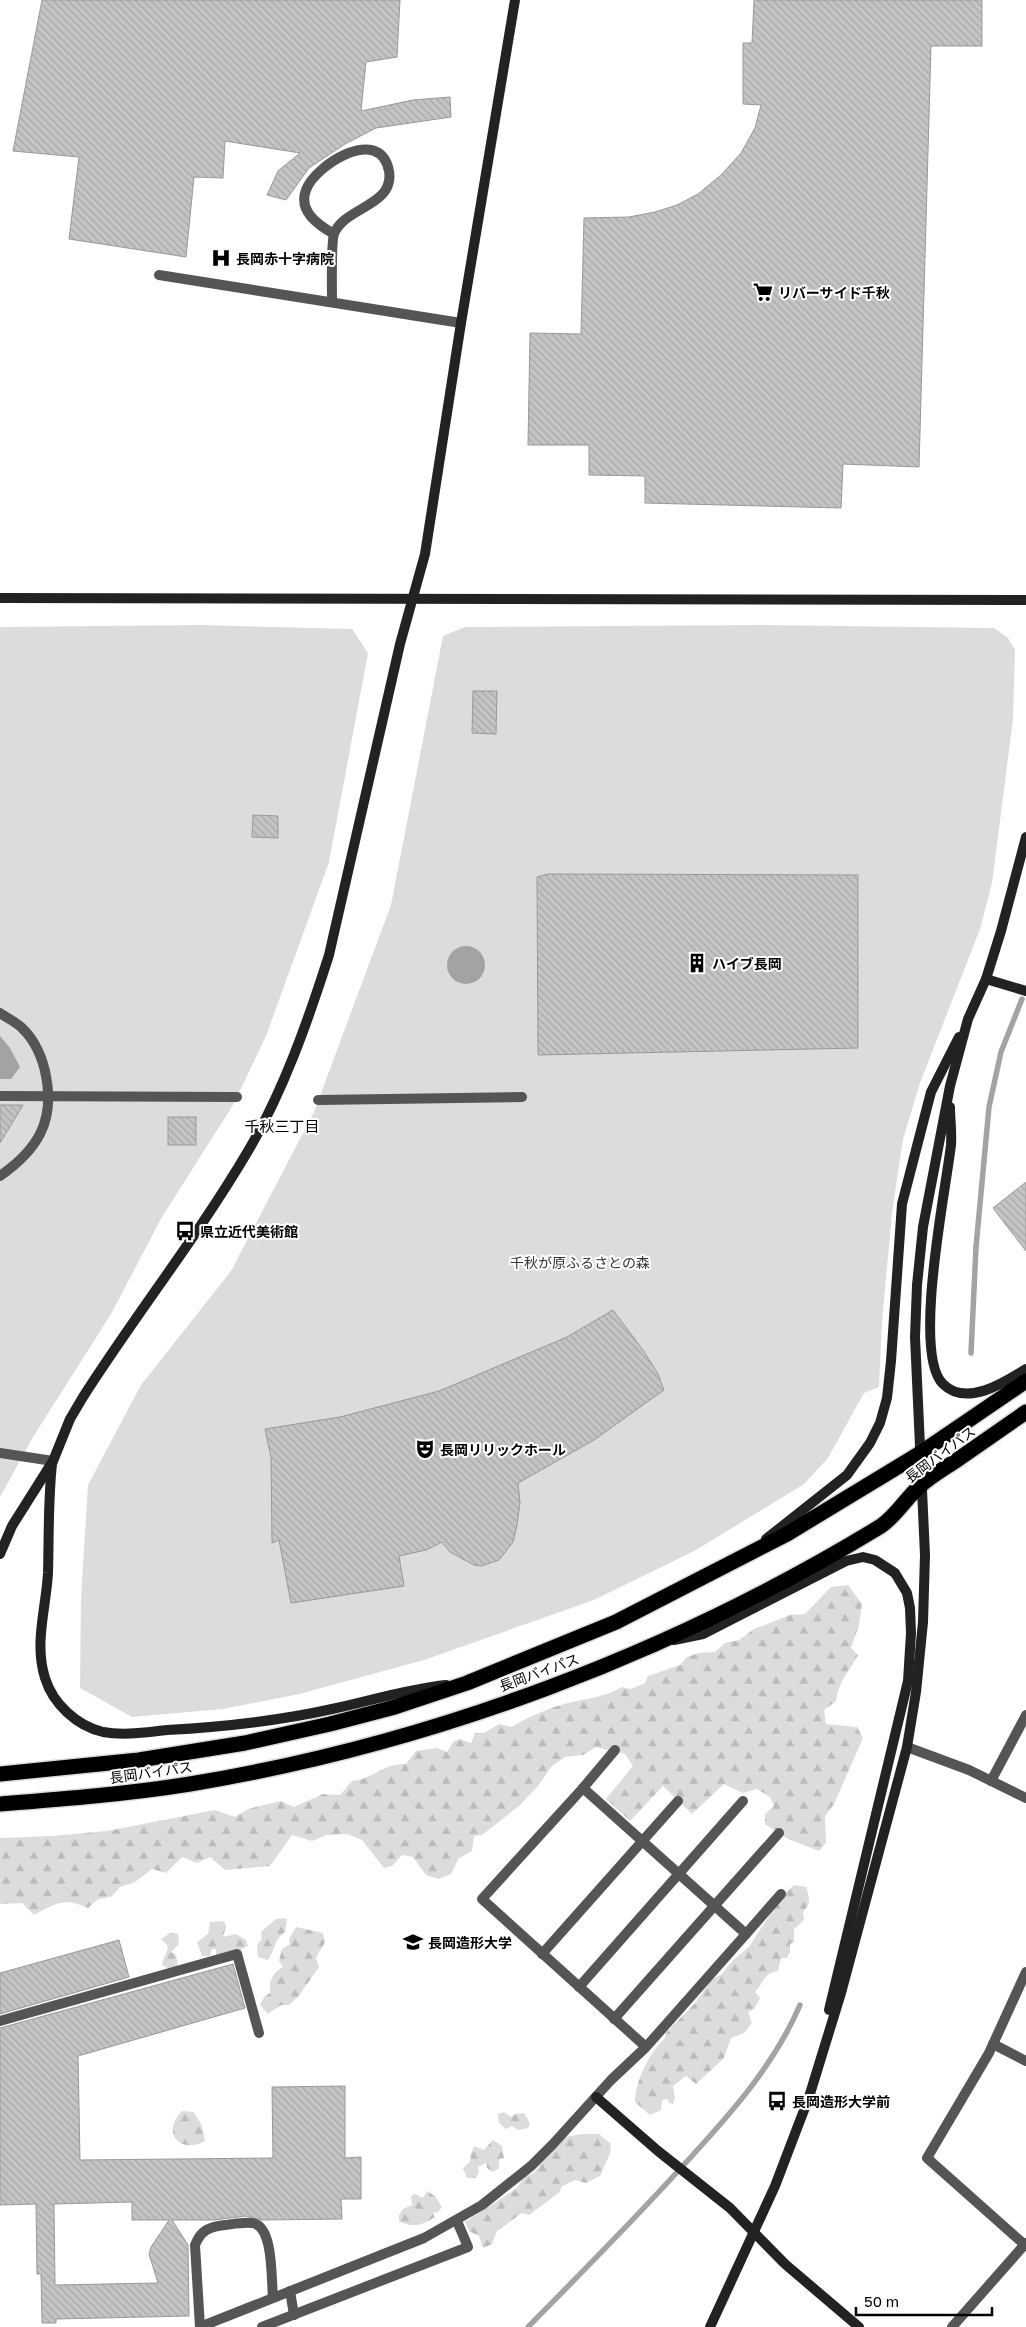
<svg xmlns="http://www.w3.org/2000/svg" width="1026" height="2327" viewBox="0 0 1026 2327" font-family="'Golos Text','Noto Sans JP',sans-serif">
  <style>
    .green { fill: #dcdcdc }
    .forest { fill: url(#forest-firs) }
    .water { fill: #a3a3a3 }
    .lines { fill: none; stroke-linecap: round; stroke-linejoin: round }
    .stream { stroke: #a3a3a3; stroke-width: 5.5 }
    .building { fill: url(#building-back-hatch); stroke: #999; fill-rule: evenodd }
    .highway-casing { stroke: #dbdbdb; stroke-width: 18 }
    .lane { stroke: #555; stroke-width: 10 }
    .street { stroke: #555; stroke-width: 10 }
    .secondary { stroke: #222; stroke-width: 10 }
    .highway { stroke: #000; stroke-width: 15 }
    .labels { text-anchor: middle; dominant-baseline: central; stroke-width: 4; stroke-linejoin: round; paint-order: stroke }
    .poi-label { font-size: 14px; font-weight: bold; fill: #000; stroke: #fff; text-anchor: start }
    .park-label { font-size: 14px; fill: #333; stroke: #fff }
    .street-label { font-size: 14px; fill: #000; stroke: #fff }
    .neighbourhood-label { font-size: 15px; fill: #000; stroke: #fff }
  </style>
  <defs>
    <pattern id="forest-firs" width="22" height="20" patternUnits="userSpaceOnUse" patternTransform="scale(1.25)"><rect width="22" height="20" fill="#dcdcdc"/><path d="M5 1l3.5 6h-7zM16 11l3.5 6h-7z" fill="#bbb"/></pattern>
    <pattern id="building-back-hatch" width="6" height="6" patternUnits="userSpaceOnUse" patternTransform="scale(1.25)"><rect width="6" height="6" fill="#c4c4c4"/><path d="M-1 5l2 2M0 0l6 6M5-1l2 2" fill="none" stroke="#a7a7a7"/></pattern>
  </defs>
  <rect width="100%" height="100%" fill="#fff"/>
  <g class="green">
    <path d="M202 625 352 629 368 653 329 862 266 1036 233 1105 162 1217 111 1314 33 1437 0 1497V627Z"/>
    <path d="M761 625 994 628 1008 638 1015 650 1013 719 992 883 980 929 920 1083 903 1139 892 1213 882 1322 879 1387 864 1393 828 1458 804 1484 696 1550 594 1600 424 1660 299 1694 223 1709 132 1717 80 1688 81 1598 88 1485 141 1385 231 1271 314 1112 391 905 443 636 465 627Z"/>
  </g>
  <g class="forest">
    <path d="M848 1585 862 1604 859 1625 851 1648 858 1655C849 1672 838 1682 836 1701L824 1710 826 1724 857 1727 863 1738 834 1804 825 1816 826 1843 819 1851 788 1839 765 1824V1814L774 1806 770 1797 757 1789 743 1793 724 1784 692 1814 663 1786 630 1821 606 1799 633 1766 625 1754 596 1747 583 1755 565 1757 551 1767 538 1786 519 1806 482 1835 474 1836 472 1851 459 1858 451 1874 438 1879 426 1875 413 1857 402 1855 392 1866 384 1868 362 1840 347 1834 327 1835 312 1841 292 1835 270 1866 225 1870 210 1857 197 1863 182 1857 166 1873 152 1869 135 1882 120 1887 111 1897 98 1899 88 1908C64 1897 56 1903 34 1915L22 1903 0 1904V1838L52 1836 107 1831 215 1810 235 1817 248 1809 281 1801 294 1807 323 1794 340 1795 352 1781C374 1779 383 1763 406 1764L416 1751 437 1748 447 1752 453 1742 459 1739 471 1743 475 1733H484L499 1724 512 1727C527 1717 556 1705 573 1702 593 1697 605 1697 622 1687L631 1689 645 1683 648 1676 680 1665 687 1657 699 1653 715 1652 725 1643 739 1640 754 1629 790 1615 805 1614 831 1587Z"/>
    <path d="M794 1885 806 1887C810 1897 811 1904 803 1912L804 1920 794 1929V1942L790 1944V1952L787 1958H781L778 1971C763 1973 764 1983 755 1992L760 1998 754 2009 748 2012 752 2023 744 2033 731 2038 724 2058 696 2084 686 2076 673 2086 675 2098 673 2104 669 2103 667 2099 662 2100 661 2110 650 2115 635 2102C635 2082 650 2051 665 2038L666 2033 695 2003 712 1979 721 1975 733 1960 749 1947 782 1896Z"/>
    <path d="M287 1918 285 1932C274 1939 275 1950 268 1960L258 1957 257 1945 262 1939 261 1932 276 1919Z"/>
    <path d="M224 1921 226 1926 223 1937 236 1934 246 1940 248 1946 241 1949 243 1956H216V1949H212L210 1956H202L197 1942 208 1934 210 1922Z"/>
    <path d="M296 1927 323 1933 325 1942 316 1958 319 1967 298 1997 289 2005H281L268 2014 260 2005 264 1997 270 1993C269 1981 272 1973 283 1967L279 1961 282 1949 290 1944 289 1939Z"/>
    <path d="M170 1933 178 1934 179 1944 171 1952 176 1955 178 1966 170 1969 162 1965C163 1958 167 1954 168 1946L161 1939Z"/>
    <path d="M182 2111 194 2112 202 2126 205 2141C179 2155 161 2132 182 2111Z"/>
    <path d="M504 2112 511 2117 515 2114 524 2113 530 2123 528 2128 518 2130 512 2126 506 2129 499 2123 498 2114Z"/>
    <path d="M582 2134H599L611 2144 610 2153 600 2176 586 2183 575 2180 561 2187 560 2192 529 2215 522 2213 497 2231 492 2244 483 2248 479 2236 469 2231 465 2222 517 2188 525 2176 534 2173 554 2145 565 2137Z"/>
    <path d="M493 2140 502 2146 504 2158 499 2159V2168L493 2172 487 2168 486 2163 478 2167 479 2172 476 2178H467L463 2168 470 2162 471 2154 474 2146 484 2150Z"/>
    <path d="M427 2191 435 2196 442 2207 438 2212 433 2213 435 2217C422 2225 413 2229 399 2221V2215L403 2209 412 2205 411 2196 415 2194 423 2198Z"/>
  </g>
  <g class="water">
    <circle cx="466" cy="965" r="19"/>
    <path d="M0 1036 10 1048 20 1067 11 1079H0Z"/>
  </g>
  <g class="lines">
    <g class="stream">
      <path d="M971 1353 976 1247 989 1107 1001 1052 1022 999"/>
      <path d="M528 2327C579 2275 631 2223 680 2169 726 2119 773 2068 800 2005"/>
    </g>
  </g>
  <g class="building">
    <path d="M42 0H400L397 57 366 62 361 111 413 100 450 97 451 117 376 128 345 144 309 168 286 200 267 195 278 171 300 153 225 141 223 178 194 177 186 257 69 239 79 157 13 151Z"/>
    <path d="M754 0H982V46H931L919 467 843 464 841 508 645 503V476L589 475V445H528L530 333 581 334 584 218 629 217 655 212 677 205 698 194 721 175 741 153 755 128 761 105 743 104V43H752Z"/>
    <path d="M473 691H497L496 734 472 733Z"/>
    <path d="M253 815 278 816V838L252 837Z"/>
    <path d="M548 874 858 875V1048L538 1055 537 877Z"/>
    <path d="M0 1105H23L0 1143Z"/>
    <rect x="168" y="1117" width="28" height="28"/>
    <path d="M1026 1182V1251L993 1208Z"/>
    <path d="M613 1310 643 1350 658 1374 664 1390 594 1440 518 1483 520 1503 517 1525 513 1542 499 1560 481 1566 474 1565 450 1552 442 1542 426 1550 399 1556 404 1586 291 1603 279 1540 272 1543 271 1457 265 1429 340 1417 439 1391 567 1337Z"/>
    <path d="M119 1940 129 1977 0 2014V1973Z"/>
    <path d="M233 1964 245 2008 78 2056 80 2160 273 2158 272 2087 345 2086V2158L361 2157V2199H341L342 2219 262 2220 246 2216 214 2220H172L188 2245 189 2316 56 2319V2323H42L41 2274H37L36 2204 0 2205V2028ZM132 2202V2220H169L151 2247 149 2254 158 2283 55 2285 54 2204Z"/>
  </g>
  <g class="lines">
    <defs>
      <g id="highway">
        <path d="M0 1774 139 1760 245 1743 330 1724 395 1707 467 1683 616 1622 787 1534 919 1454 1026 1381"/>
        <path d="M0 1804C63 1799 127 1794 190 1784 432 1744 671 1654 881 1526 896 1516 906 1498 920 1486 931 1476 945 1468 957 1460 980 1444 1003 1428 1026 1412"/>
      </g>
    </defs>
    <use href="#highway" class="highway-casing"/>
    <g class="lane">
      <path d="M159 275 461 323"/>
      <path d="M332 302C332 290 331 242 334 234 344 207 395 206 389 171 380 124 315 165 306 190 298 211 318 225 334 234"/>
      <path d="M0 1453 53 1461"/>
      <path d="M583 1788 615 1750"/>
      <path d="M746 1934 781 1894"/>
      <path d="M542 1954 678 1801"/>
      <path d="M579 1987 743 1801"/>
      <path d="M614 2019 779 1833"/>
      <path d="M0 2021 237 1954 259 2033"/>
      <path d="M290 2291 294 2315"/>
      <path d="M200 2327 424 2238 482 2205 531 2166 553 2144 611 2080 646 2047 746 1934 583 1788 482 1899 646 2047"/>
      <path d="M200 2327 195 2245C201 2230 209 2227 225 2225 233 2224 244 2222 252 2223 274 2225 271 2280 273 2297"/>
      <path d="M262 2327 468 2247 457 2221"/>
    </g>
    <g class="street">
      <path d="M0 1013C7 1018 16 1022 22 1028 35 1040 43 1059 46 1076 55 1122 37 1150 0 1176"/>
      <path d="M0 1096 237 1097"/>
      <path d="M318 1100 522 1097"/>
      <path d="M907 1747 969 1770 1026 1798"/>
      <path d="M991 1781 1026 1715"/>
      <path d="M1026 1972 989 2053 927 2158 1026 2246"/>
      <path d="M993 2044 1026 2061"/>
      <path d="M952 2327 1026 2243"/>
    </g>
    <g class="secondary">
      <path d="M0 598 1026 600"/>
      <path d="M986 979 1026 991"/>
      <path d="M950 1107C950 1119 952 1132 951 1145 946 1189 912 1354 943 1384 966 1407 1004 1383 1026 1369"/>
      <path d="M52 1464C48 1501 49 1537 48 1573 46 1609 34 1643 45 1678 53 1704 77 1726 103 1732 124 1736 147 1732 167 1730 223 1727 278 1721 332 1709 370 1701 407 1689 446 1685"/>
      <path d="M766 1539 847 1475 870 1443 880 1423 887 1398 891 1361 902 1204 931 1092 959 1037"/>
      <path d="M0 1554 12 1526 53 1461 70 1419 83 1397C136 1314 198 1236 248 1151 283 1092 308 1021 329 955L400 644 425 554 461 323 515 0"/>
      <path d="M674 1640 703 1634 846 1561 863 1557 875 1560 895 1573 907 1593 910 1608 911 1633 908 1681 829 2010"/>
      <path d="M596 2097 658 2151 730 2208 785 2264 859 2327"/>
      <path d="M710 2327 775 2186 809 2097 841 1993 907 1747 916 1692 923 1622 925 1555 915 1337 917 1285 923 1227 950 1086 968 1019 986 979 1001 931 1026 837"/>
    </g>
    <use href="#highway" class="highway"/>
  </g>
  <defs>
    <symbol id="hospital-bare" viewBox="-9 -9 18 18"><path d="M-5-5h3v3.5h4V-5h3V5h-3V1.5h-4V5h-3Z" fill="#000" stroke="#fff" stroke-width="2.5" paint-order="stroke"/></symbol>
    <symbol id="supermarket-bare" viewBox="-9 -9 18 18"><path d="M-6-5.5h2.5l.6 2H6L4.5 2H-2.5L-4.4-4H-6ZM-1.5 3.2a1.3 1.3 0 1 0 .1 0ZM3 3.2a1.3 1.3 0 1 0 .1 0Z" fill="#000" stroke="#fff" stroke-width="2.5" paint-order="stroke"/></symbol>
    <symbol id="building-bare" viewBox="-9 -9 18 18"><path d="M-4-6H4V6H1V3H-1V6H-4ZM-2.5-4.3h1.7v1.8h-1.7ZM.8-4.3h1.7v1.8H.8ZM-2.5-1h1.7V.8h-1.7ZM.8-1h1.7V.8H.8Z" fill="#000" stroke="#fff" stroke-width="2.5" paint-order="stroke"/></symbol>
    <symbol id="bus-bare" viewBox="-9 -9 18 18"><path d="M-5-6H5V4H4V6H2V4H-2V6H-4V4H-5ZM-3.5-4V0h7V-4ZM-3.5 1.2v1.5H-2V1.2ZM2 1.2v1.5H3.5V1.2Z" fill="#000" stroke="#fff" stroke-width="2.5" paint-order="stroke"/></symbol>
    <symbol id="theatre-bare" viewBox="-9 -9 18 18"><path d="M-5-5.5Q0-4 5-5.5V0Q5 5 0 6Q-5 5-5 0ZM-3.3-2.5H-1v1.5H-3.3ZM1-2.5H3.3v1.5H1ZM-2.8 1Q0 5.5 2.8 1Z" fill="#000" stroke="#fff" stroke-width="2.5" paint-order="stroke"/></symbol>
    <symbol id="university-bare" viewBox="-9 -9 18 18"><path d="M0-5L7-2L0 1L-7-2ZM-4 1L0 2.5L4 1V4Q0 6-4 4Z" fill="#000" stroke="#fff" stroke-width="2.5" paint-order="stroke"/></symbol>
  </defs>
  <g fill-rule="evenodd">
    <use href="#hospital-bare" x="207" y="244" width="28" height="28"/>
    <use href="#supermarket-bare" x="749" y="278" width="28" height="28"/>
    <use href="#building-bare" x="683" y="949" width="28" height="28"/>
    <use href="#bus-bare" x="171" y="1217" width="28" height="28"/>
    <use href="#theatre-bare" x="411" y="1435" width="28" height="28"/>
    <use href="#university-bare" x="399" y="1928" width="28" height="28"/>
    <use href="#bus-bare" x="763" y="2087" width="28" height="28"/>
  </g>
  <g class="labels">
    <g class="poi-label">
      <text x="236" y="258">長岡赤十字病院</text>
      <text x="778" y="292">リバーサイド千秋</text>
      <text x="712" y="963">ハイブ長岡</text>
      <text x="200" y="1231">県立近代美術館</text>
      <text x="440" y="1449">長岡リリックホール</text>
      <text x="428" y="1942">長岡造形大学</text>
      <text x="792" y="2101">長岡造形大学前</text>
    </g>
    <g class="park-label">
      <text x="580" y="1262">千秋が原ふるさとの森</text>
    </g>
    <g class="street-label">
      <text transform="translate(940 1454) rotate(-37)">長岡バイパス</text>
      <text transform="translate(539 1672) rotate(-20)">長岡バイパス</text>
      <text transform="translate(151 1772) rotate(-8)">長岡バイパス</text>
    </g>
    <g class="neighbourhood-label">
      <text x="282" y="1126">千秋三丁目</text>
    </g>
  </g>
  <path d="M856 2307v8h136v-8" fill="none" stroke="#000000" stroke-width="2.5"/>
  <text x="864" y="2307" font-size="15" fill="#000000" stroke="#ffffff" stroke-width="4" paint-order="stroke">50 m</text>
</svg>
